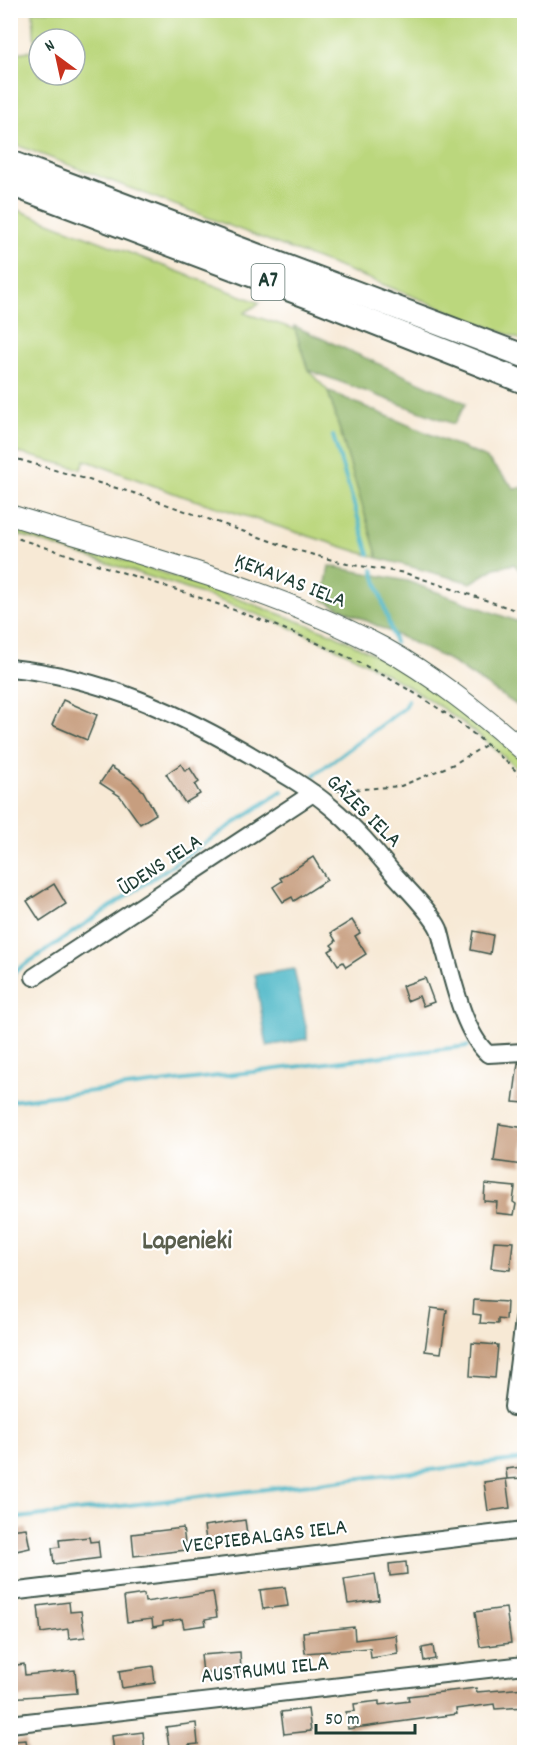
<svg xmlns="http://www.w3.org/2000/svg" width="535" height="1763" viewBox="0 0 535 1763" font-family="Dekko,sans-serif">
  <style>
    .green { fill: #bbd77d; stroke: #6d8a58; stroke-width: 1.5; fill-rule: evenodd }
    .forest { fill: #94b86c; stroke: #5a7a50; stroke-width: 1.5 }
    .water { fill: #49b6c6; stroke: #347a7d; stroke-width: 1.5 }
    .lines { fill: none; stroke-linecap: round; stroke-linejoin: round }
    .stream { stroke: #49b6c6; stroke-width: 4 }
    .building { fill: #c79e7f }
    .minor-casing { stroke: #3f574c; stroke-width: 20 }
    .major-casing { stroke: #3f574c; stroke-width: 22 }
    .highway-casing { stroke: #3f574c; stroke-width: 26 }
    .path { stroke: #3f574c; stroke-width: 2; stroke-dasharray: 4.5 4.5; stroke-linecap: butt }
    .minor { stroke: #fff; stroke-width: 16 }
    .major { stroke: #fff; stroke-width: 20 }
    .highway { stroke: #fff; stroke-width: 22 }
    .labels { text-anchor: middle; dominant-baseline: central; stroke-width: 4.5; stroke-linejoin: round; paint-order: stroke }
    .shield { fill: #fff; stroke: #627771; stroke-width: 1.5 }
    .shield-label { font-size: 21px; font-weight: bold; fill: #1f3d34 }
    .street-label { font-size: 22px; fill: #1f3d34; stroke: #fff }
    .quarter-label { font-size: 26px; font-weight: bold; fill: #5a5f4e; stroke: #fff }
  </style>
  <rect width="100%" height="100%" fill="#fff"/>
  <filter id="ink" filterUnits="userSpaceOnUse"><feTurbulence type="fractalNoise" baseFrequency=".0167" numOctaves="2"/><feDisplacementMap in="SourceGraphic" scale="12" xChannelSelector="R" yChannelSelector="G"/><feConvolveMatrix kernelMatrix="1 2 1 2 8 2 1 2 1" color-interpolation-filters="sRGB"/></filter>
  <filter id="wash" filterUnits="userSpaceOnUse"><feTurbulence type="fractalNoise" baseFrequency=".008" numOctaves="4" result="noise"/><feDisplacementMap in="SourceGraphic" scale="24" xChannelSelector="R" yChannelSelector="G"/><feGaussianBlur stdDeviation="1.35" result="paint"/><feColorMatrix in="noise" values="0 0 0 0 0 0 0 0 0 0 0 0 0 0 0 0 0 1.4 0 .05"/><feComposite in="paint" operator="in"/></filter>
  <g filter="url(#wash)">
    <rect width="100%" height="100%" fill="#f7e9d5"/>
    <g class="green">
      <path d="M33 11H524V341L362 276 11 143V54L35 50ZM39 39H75V75H39Z"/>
      <path d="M10 207 260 303 244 313 295 329 308 370 328 391 378 558 179 495 85 460 81 469 11 451Z"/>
      <path d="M11 523 209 588 333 634 407 671 443 695 524 759V776C389 639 188 591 11 532Z"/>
    </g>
    <g class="forest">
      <path d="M294 326 466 403 454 424 308 370Z"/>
      <path d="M328 391 486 458 515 489 524 487V575L514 564 495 568 471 583 378 558Z"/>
      <path d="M329 566 407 581 524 624V710L447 659 323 600Z"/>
    </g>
    <path class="water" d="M294 969 307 1031V1039L267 1046 255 975Z"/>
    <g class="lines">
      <g class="stream">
        <path d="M333 436 369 554"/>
        <path d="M373 570 395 643"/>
        <path d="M314 775 404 708 408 700"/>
        <path d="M10 988 14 972 282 791"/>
        <path d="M10 1101 468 1046"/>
        <path d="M10 1519 524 1459"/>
      </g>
    </g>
    <g id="blocks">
      <g class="building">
        <path d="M63 700 97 715 87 740 52 725Z"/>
        <path d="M181 764 185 771 190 768 199 782 195 785 200 794 185 803 166 774Z"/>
        <path d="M111 767 132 780 143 791 156 814 140 824 120 796 100 783Z"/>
        <path d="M313 857 327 880 294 901 292 897 283 902 273 887 282 881 280 878Z"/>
        <path d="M54 884 66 904 40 921 27 901Z"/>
        <path d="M352 920 360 933 355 936 366 954 346 967 343 962 338 965 329 951 334 948 331 945 336 941 331 933Z"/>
        <path d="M474 931 493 935 490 954 471 950Z"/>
        <path d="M425 978 434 1002 423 1006 419 996 407 1001 402 986Z"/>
        <path d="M518 1063 525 1064V1103L513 1102Z"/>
        <path d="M499 1124 525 1128 522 1165 494 1161Z"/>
        <path d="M485 1184 515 1187 513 1202 516 1204 514 1215 496 1213 497 1202 484 1201Z"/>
        <path d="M494 1241 513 1242 510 1270 491 1268Z"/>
        <path d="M474 1300 507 1302 506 1320 498 1319V1324L480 1323 481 1315 473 1314Z"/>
        <path d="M431 1308 447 1310 441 1353 425 1351Z"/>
        <path d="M472 1343 498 1345 495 1378 470 1376Z"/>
        <path d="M522 1467 523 1478 507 1479 506 1469Z"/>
        <path d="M506 1479 510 1508 488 1511 484 1482Z"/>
        <path d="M245 1520 248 1541 207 1547 204 1526Z"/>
        <path d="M26 1528 30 1548 16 1551 15 1544 10 1545V1530Z"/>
        <path d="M183 1528 186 1550 134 1556 132 1534Z"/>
        <path d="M89 1537 90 1542 98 1541 100 1558 54 1564 52 1548 60 1547 59 1540Z"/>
        <path d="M406 1562 407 1574 390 1576 389 1564Z"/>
        <path d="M375 1574 379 1600 348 1604 344 1579Z"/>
        <path d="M285 1587 288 1606 263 1609 260 1590Z"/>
        <path d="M213 1592 217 1617 205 1619 206 1625 184 1628 182 1619 163 1622V1625L153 1627 152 1619 127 1622 124 1597 144 1594 145 1602Z"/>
        <path d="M69 1602 70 1612 81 1611 85 1637 69 1639 68 1629 41 1633 38 1606Z"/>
        <path d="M506 1608 511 1643 480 1647 475 1612Z"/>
        <path d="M354 1627 355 1640 396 1635 398 1654 371 1658 370 1648 305 1653 303 1632Z"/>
        <path d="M433 1646 435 1659 424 1661 422 1648Z"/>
        <path d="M240 1652 241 1671H235L234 1675 220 1676 219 1671 203 1673 201 1655Z"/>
        <path d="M24 1664 25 1675 75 1670 77 1693 10 1698V1666Z"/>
        <path d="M153 1666 155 1683 122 1688 119 1671Z"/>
        <path d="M476 1688 477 1692 525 1688V1707L495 1709 494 1704 456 1709 457 1714 348 1729 346 1712 355 1711 354 1704 379 1701V1705L409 1701 408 1696Z"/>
        <path d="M308 1709 311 1731 284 1734 281 1712Z"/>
        <path d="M196 1723 198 1744 189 1745 190 1750 176 1752 175 1746H169L166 1727Z"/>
        <path d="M143 1732 145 1752H114L112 1736Z"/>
        <path d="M26 1740 28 1752H15L14 1741Z"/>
      </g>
    </g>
  </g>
  <g filter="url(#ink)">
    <use href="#blocks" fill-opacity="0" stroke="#3f574c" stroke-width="1.5"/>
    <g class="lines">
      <defs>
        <g id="minor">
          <path d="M10 668C101 677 182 714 259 760 284 774 309 788 331 807 354 826 374 850 393 873 406 888 431 912 439 929 442 937 443 947 446 955 454 985 465 1034 488 1054L524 1052"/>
          <path d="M34 977 313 793"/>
          <path d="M513 1407 524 1320"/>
          <path d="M10 1592 524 1530"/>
          <path d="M10 1724 524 1665"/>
        </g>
        <path id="major" d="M10 515C132 553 270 587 382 647 433 675 480 713 524 751"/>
        <g id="highway">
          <path d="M10 162 524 356"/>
          <path d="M10 184 317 300 524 382"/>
        </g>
      </defs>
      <use href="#minor" class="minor-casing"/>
      <use href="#major" class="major-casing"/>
      <use href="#highway" class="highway-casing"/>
      <g class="path">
        <path d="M10 457 137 494 296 550 347 564 405 573 524 613"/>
        <path d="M10 536C64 553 117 571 171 588 299 631 428 681 524 779"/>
        <path d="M337 791 401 786 454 764 486 745"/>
      </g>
      <use href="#minor" class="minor"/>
      <use href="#major" class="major"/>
      <use href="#highway" class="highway"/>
    </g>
  </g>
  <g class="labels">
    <rect class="shield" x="251.5" y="264" width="33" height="36" rx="4.5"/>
    <g class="shield-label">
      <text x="268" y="282">A7</text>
    </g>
    <g class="street-label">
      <text transform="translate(290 582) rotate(21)">ĶEKAVAS IELA</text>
      <text transform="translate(363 812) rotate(44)">GĀZES IELA</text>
      <text transform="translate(161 866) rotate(-33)">ŪDENS IELA</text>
      <text transform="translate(265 1538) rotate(-7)">VECPIEBALGAS IELA</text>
      <text transform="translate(265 1671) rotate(-6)">AUSTRUMU IELA</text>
    </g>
    <g class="quarter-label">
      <text x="187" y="1242">Lapenieki</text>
    </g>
  </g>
  <rect width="535" height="1763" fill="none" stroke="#fff" stroke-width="36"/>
  <g transform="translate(57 57) rotate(327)"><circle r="28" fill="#ffffff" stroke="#a5b1ae" stroke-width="1.5"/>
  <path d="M0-4.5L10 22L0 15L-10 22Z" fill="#c8321e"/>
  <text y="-9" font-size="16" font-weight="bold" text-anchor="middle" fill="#1f3d34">N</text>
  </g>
  <path d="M316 1724v9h99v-9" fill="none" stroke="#1f3d34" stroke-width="3"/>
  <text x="325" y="1724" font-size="18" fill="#1f3d34" stroke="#ffffff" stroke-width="4.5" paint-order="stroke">50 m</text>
</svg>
